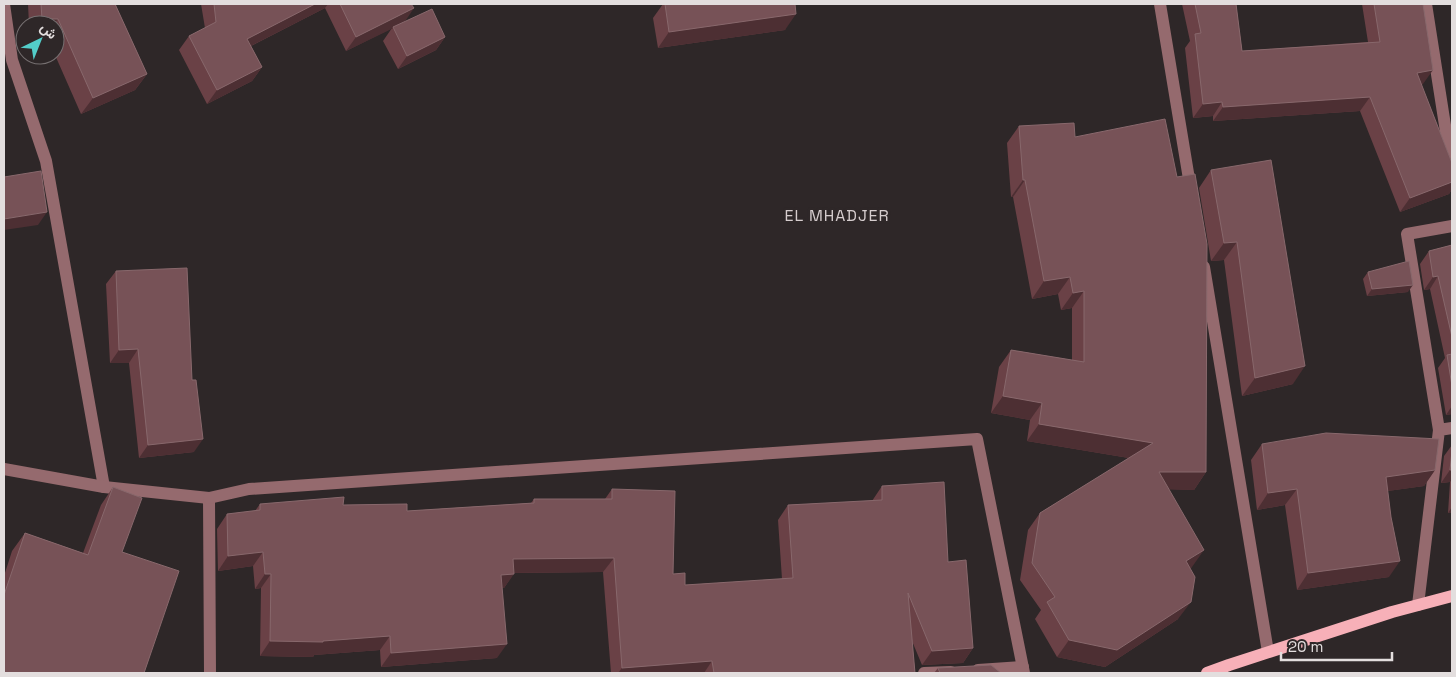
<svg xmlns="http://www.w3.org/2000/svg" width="1456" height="677" viewBox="0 0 1456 677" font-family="'Space Grotesk',Vazirmatn,sans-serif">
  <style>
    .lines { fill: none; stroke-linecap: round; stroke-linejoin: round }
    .minor { stroke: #956a6e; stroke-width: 12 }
    .major { stroke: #f7b0b8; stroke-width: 12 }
    .wall { fill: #6a4146 }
    .shaded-wall { fill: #4d2f33 }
    .building { fill: #775257; stroke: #88686c }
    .labels { text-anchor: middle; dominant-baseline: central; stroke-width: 5; stroke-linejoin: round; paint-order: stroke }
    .quarter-label { font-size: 16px; letter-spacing: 1px; fill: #d6cdce; stroke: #2e2728 }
  </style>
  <rect width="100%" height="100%" fill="#2e2728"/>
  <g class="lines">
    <g class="minor">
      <path d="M4 4 12 60 46 161 104 487"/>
      <path d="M1160 4 1191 191"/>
      <path d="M1426 4 1452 170"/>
      <path d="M1204 267 1268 652"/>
      <path d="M1439 430 1407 234 1452 226"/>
      <path d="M4 469 104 487 209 498 210 673"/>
      <path d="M209 498 249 489 977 439 1024 673"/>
      <path d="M1418 605 1439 430 1452 428"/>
      <path d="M978 670 1023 667"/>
      <path d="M924 673 951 672"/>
    </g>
    <path class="major" d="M1207 673 1229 665 1392 612 1452 596"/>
  </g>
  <g class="wall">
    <path d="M28 4H115L147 74 135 90 81 114 55 55V25H29Z"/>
    <path d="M201 4H411L404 22 445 37 436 50 398 69 383 41 392 28 346 51 325 8 251 46 262 67 252 81 207 104 179 50 189 36 205 28Z"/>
    <path d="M663 4H795L785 30 658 48 653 18Z"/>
    <path d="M1182 4H1236L1242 51 1368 42 1362 4H1423V84L1421 85 1452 163V189L1449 194 1400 212 1360 111 1213 121V116L1193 118 1185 48 1190 41Z"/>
    <path d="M1019 126 1075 137 1206 472 1194 490 1169 489 1192 567 1190 568 1178 619 1105 667 1057 657 1035 619 1041 610 1020 580 1028 530 1040 513 1129 458 1027 441 1030 420 991 413 999 367 1011 350 1072 360V308L1061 310 1058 294 1032 299 1013 197H1011L1007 143Z"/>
    <path d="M1211 170 1293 384 1242 396 1224 260 1211 261 1199 188Z"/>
    <path d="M1452 245V414L1446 415 1438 368 1445 358 1430 289 1424 290 1420 264 1429 251Z"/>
    <path d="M116 271 194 452 139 458 129 363H110L106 284Z"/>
    <path d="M1368 272 1408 292 1367 296 1363 279Z"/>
    <path d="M1262 444 1435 470 1424 486 1387 491 1391 517 1389 577 1297 590 1285 505 1257 510 1251 460Z"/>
    <path d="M1452 445V513H1448L1450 482 1441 483 1444 456Z"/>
    <path d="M882 486 948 562 973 648 963 663 922 665 912 641 915 673H611L603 572 514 573 504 588H502L497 658 381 667 380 650 314 655 313 657 260 656 261 588 255 589 253 566 218 571 217 529 227 514 255 511 260 504 343 505 407 511 531 503 534 499H605L612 489 673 574 685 585 782 579 778 520 788 505 872 501Z"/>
    <path d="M113 487 122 552 4 673V576L12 551 25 533 83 553 101 505Z"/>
    <path d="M938 668 1001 673H934Z"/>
  </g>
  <g class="shaded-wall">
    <path d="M315 4H328L325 8 237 53 247 39Z"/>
    <path d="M414 8 404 23 346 51 356 37Z"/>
    <path d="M796 14 785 30 658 48 669 32Z"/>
    <path d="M42 19H58L53 25H38Z"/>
    <path d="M445 37 436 50 398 69 407 56Z"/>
    <path d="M262 67 252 81 207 104 217 90Z"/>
    <path d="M1433 70 1423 84 1407 87 1417 73Z"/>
    <path d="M147 74 135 90 81 114 93 98Z"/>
    <path d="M1370 97 1360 111 1213 121 1223 107Z"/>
    <path d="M1222 102 1213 116 1193 118 1203 104Z"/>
    <path d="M1023 180H1025L1013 197H1011Z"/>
    <path d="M1452 182V189L1449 194 1400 212 1410 198Z"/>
    <path d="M47 212 38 225 4 230V219Z"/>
    <path d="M1237 242 1224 260 1211 261 1224 243Z"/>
    <path d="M1438 276 1430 289 1424 290 1433 277Z"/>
    <path d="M1070 277 1058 294 1032 299 1044 281Z"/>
    <path d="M1413 285 1408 292 1367 296 1372 289Z"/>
    <path d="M1084 291 1072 308 1061 310 1073 293Z"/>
    <path d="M138 349 129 363H110L119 350Z"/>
    <path d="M1305 366 1293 384 1242 396 1255 378Z"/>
    <path d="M1003 396 1042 403 1030 420 991 413Z"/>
    <path d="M1452 406V414L1446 415Z"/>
    <path d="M1039 424 1153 443 1141 460 1027 441Z"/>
    <path d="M203 439 194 452 139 458 148 445Z"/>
    <path d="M1435 470 1424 486 1374 493 1386 477Z"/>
    <path d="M1450 470H1452V479L1450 482 1441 483Z"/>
    <path d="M1159 472H1206L1194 490 1147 489Z"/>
    <path d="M1297 489 1285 505 1257 510 1268 493Z"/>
    <path d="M1452 507V513H1448Z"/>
    <path d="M1204 550 1192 567 1174 578 1186 561Z"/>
    <path d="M263 552 253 566 218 571 228 556Z"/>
    <path d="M614 558 603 572 503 573 513 559Z"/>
    <path d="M1400 561 1389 577 1297 590 1308 573Z"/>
    <path d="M265 574H271L261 588 255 589Z"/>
    <path d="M514 574 504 588 491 589 501 575Z"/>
    <path d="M1191 602 1178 619 1105 667 1057 657 1069 640Z"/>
    <path d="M390 636 380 650 314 655 313 657 260 656 270 641H323Z"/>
    <path d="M507 644 497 658 381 667 391 653Z"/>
    <path d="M973 648 963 663 922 665 932 651Z"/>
    <path d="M712 661 704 673H618L622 668Z"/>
  </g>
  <g class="building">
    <path d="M41 4H115L147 74 93 98 58 19H42Z"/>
    <path d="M214 4H315L247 39 262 67 217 90 189 36 216 22Z"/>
    <path d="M340 4H411L414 8 356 37Z"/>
    <path d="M665 4H795L796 14 669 32Z"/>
    <path d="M1195 4H1236L1242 51 1380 42 1374 4H1423L1433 70 1417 73 1452 163V182L1410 198 1370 97 1223 107 1222 102 1203 104 1195 34 1201 33Z"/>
    <path d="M432 9 445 37 407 56 393 27Z"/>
    <path d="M1165 119 1177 177 1195 174 1207 244 1206 472H1159L1204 550 1186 561 1195 577 1191 602 1117 650 1069 640 1047 602 1055 597 1032 563 1040 513 1153 443 1039 424 1042 403 1003 396 1011 350 1084 362V291L1073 293 1070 277 1044 281 1025 180H1023L1019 126 1074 123 1075 137Z"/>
    <path d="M1271 160 1305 366 1255 378 1237 242 1224 243 1211 170Z"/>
    <path d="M41 171 47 212 4 219V177Z"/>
    <path d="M1452 245V337L1438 276 1433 277 1429 251Z"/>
    <path d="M1409 261 1413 285 1372 289 1368 272Z"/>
    <path d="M187 268 192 380H196L203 439 148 445 138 349 119 350 116 271Z"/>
    <path d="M1452 354V386L1447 355Z"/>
    <path d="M1326 433 1439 439 1435 470 1386 477 1391 517 1400 561 1308 573 1297 489 1268 493 1262 444Z"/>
    <path d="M1452 451V470H1450Z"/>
    <path d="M944 482 948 562 966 560 973 648 932 651 908 593 915 673H714L712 661 622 668 614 558 513 559 514 574 501 575 507 644 391 653 390 636 323 641V642L270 641 271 574H265L263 552 228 556 227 514 260 510V504L344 497 343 505 407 504V511L534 503V499H612V489L675 491 673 574 685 573V585L793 578 788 505 882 500V486Z"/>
    <path d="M113 487 142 498 122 552 179 571 144 673H4V595L25 533 88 555Z"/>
    <path d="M991 665 1001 673H940L938 668Z"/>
  </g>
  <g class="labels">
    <g class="quarter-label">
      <text x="837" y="215">EL MHADJER</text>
    </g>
  </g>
  <rect width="1456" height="677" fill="none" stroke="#e3dede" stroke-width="10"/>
  <g transform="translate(40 40) rotate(43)"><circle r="24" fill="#2e2728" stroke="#767071"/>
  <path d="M0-4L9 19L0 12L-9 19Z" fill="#53cdc9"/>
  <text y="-8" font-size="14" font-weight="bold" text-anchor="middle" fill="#e3dede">ش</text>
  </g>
  <path d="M1281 652v8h111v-8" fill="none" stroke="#e3dede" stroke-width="2.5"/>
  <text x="1288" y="652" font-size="15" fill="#e3dede" stroke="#2e2728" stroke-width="4" paint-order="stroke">20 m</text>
</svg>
